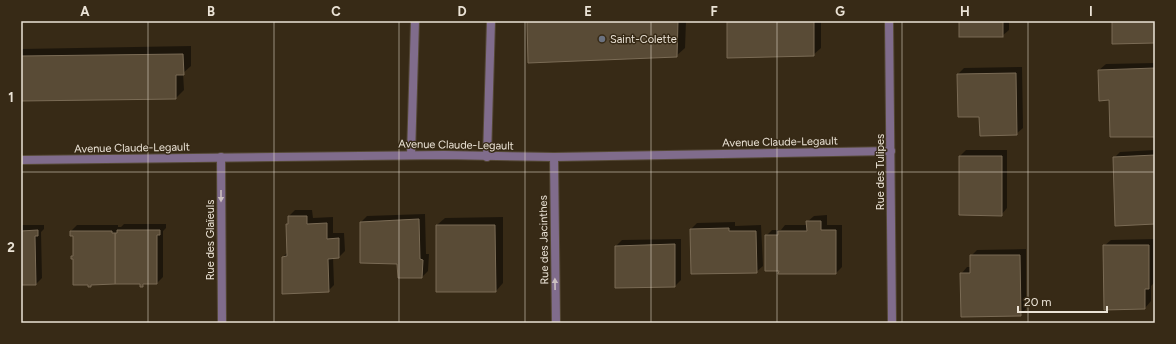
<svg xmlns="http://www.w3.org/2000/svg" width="1176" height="344" viewBox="0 0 1176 344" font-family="Figtree,sans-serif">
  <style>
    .shadow { fill: #0007 }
    .building { fill: #594b36; stroke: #7a6b55 }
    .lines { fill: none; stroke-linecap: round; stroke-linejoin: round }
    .service-casing { stroke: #544835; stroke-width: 10 }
    .minor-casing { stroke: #544835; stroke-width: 10 }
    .service { stroke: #806c8c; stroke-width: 8 }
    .minor { stroke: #806c8c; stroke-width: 8 }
    .oneway { fill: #cbbfc0 }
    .grid { fill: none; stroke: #ebe3d6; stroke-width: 1; stroke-opacity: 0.55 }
    .worship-dot { fill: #6b7280; stroke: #372a16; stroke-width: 1.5 }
    .labels { text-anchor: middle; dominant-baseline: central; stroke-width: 3; stroke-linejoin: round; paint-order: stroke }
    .poi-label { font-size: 11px; fill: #ebe3d6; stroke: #372a16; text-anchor: start }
    .street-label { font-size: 11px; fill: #ebe3d6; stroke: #372a16 }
    .neatline { fill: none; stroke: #ebe3d6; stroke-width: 1.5 }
    .grid-label { font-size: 13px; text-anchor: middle; font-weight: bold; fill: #ebe3d6 }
  </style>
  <rect width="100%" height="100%" fill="#372a16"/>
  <g class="shadow">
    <path d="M528 21H686L685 48 676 56Z"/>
    <path d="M728 21H821V48L813 55Z"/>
    <path d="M960 21H1009V30L1002 36Z"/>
    <path d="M191 46V66L183 73 184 90 176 98 21 100V49Z"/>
    <path d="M1155 63V136L1099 70 1106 64Z"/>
    <path d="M1022 67 1023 128 1016 134 980 116H959L958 74 964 68Z"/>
    <path d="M966 150H1007V208L1001 215 960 156Z"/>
    <path d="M1155 150V223L1114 158 1120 152Z"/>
    <path d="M295 210H312L313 218 333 217V233H344L345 251 339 257H333L334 285 328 291 283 257 288 252 287 224 289 222V216Z"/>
    <path d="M425 214 426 254H429L428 271 422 277 398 263 361 222 367 216Z"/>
    <path d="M827 215V225H842V267L836 273 780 270 766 236 772 230H781L785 225H808L807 222 814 216Z"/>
    <path d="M503 217V283L496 291 437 225 445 218Z"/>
    <path d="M735 222V226L761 225 763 266 756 272 691 229 697 223Z"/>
    <path d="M124 224H166V228L163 231V277L157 283H145L143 286 141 283H93L90 286 74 258 72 256 74 254V235L71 231 77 225H118V227H121Z"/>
    <path d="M21 225H44V229L41 232 42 278 36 284H21Z"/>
    <path d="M681 239V280L675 286 616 287V246L622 240Z"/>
    <path d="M1154 239 1155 282 1151 286V301L1145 308 1104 246 1111 240Z"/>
    <path d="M1026 249V309L1020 315 961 274 967 267H971V256L977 250Z"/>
  </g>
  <g class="building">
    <path d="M527 21H678L677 57 528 63Z"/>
    <path d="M727 21H814V56L727 58Z"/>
    <rect x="959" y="21" width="44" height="16"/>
    <path d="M1112 21H1155V43L1112 44Z"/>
    <path d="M183 54 184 75H176V99L21 101V56Z"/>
    <path d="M1155 68V137H1110L1109 100 1099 101 1098 70Z"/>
    <path d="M1016 73 1017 135 980 136 979 117H958L957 74Z"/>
    <path d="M1155 155V224L1115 226 1113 157Z"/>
    <path d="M959 156H1002V216L959 215Z"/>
    <path d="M288 216H307V224L327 223V239L339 238V258L328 259 329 292 282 294V257L287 256 286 224H288Z"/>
    <path d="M419 219 420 259 423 260 422 278H398L397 264 360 263V222Z"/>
    <path d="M806 221H821V230H836V274H778L779 271H765V235H778V231H807Z"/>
    <path d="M436 225H495L496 292H436Z"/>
    <path d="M729 228V231H756L757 273 691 274 690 229Z"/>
    <path d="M38 230V236H35L36 285H21V231Z"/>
    <path d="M117 230H160V235H157V284H143V287H140V284H115V233H117Z"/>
    <path d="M70 231H112V233H115V284L91 285V287H88V285H73V259H71V256H73V236H70Z"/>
    <path d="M675 244V287L615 288V246Z"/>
    <path d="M1103 245H1149V289H1145V309L1104 310Z"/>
    <path d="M970 255H1020L1021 316 961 317 960 273H970Z"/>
  </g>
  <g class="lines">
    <defs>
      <g id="service">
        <path d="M411 155 415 21"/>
        <path d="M487 157 491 21"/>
      </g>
      <g id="minor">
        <path d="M889 21 892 323"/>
        <path d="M221 157 222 323"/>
        <path d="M554 157 556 323"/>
        <path d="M21 160 444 155 554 157 891 151"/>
      </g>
    </defs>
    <use href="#service" class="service-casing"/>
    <use href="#minor" class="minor-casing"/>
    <use href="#service" class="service"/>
    <use href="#minor" class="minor"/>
  </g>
  <defs><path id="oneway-solid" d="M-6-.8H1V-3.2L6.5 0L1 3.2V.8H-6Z"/></defs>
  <g class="oneway">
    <use href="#oneway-solid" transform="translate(221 196) rotate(90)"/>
    <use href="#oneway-solid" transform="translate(555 284) rotate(-91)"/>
  </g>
  <path class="grid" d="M148 21V323M274 21V323M399 21V323M525 21V323M651 21V323M777 21V323M902 21V323M1028 21V323M21 172H1155"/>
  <circle class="worship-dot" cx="602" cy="39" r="4"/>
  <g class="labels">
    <g class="poi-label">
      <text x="610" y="39">Saint-Colette</text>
    </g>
    <g class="street-label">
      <text transform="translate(780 142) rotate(-1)">Avenue Claude-Legault</text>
      <text transform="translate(456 145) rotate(1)">Avenue Claude-Legault</text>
      <text transform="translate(132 148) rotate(-1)">Avenue Claude-Legault</text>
      <text transform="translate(880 172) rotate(-90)">Rue des Tulipes</text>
      <text transform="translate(210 240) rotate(-90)">Rue des Glaïeuls</text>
      <text transform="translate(544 240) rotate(-91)">Rue des Jacinthes</text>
    </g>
  </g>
  <rect width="1176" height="344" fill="none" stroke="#372a16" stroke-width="44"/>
  <path d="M1018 306v6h89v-6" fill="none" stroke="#ebe3d6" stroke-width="2"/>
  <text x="1024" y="306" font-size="12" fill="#ebe3d6" stroke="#372a16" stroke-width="3" paint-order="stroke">20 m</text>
  <rect x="22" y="22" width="1132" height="300" class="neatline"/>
  <g class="grid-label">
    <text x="85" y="16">A</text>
    <text x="211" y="16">B</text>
    <text x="336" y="16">C</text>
    <text x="462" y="16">D</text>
    <text x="588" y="16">E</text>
    <text x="714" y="16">F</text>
    <text x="840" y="16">G</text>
    <text x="965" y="16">H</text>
    <text x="1091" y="16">I</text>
    <text x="11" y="102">1</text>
    <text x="11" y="252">2</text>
  </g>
</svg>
